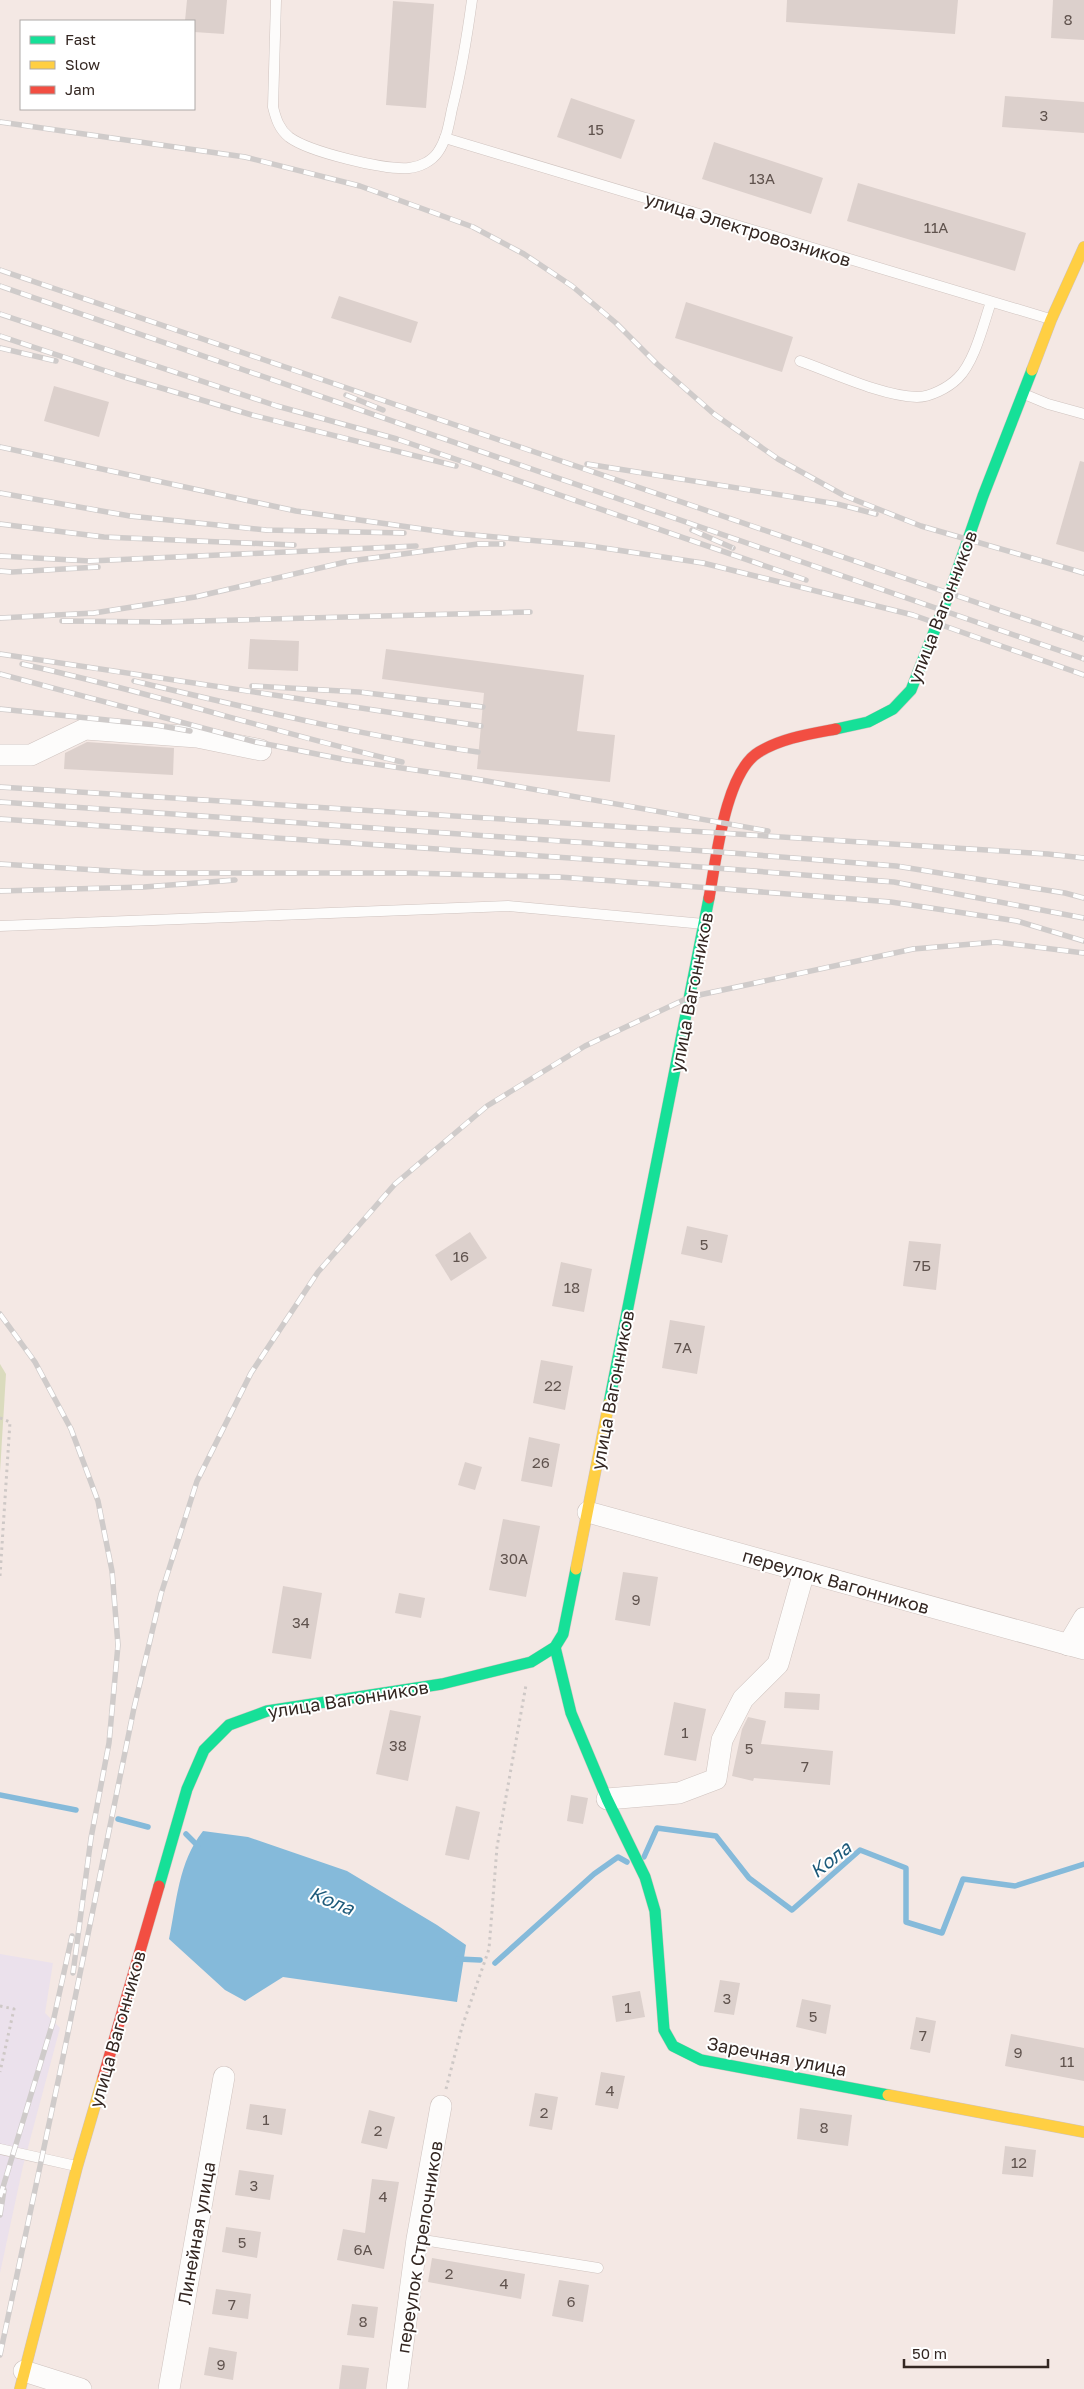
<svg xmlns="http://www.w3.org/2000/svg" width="1084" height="2389" viewBox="0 0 1084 2389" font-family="'Golos Text',sans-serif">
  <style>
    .industrial { fill: #ebe1ec }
    .green { fill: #dadbbd }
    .water { fill: #85bada }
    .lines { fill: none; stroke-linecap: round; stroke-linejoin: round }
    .stream { stroke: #85bada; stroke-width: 5.5 }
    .building { fill: #dcd0cc }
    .lane-casing { stroke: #cfc3bf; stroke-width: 11 }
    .street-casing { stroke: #cfc3bf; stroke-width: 22 }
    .fast-casing { stroke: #cfc3bf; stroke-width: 12 }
    .slow-casing { stroke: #cfc3bf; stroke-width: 12 }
    .jam-casing { stroke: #cfc3bf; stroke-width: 12 }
    .path { stroke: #cec8c6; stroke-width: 3; stroke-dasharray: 2.5 4; stroke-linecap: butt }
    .lane { stroke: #fdfcfb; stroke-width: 10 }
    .street { stroke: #fdfcfb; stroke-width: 21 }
    .fast { stroke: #16e098; stroke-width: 11 }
    .slow { stroke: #ffcf43; stroke-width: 11 }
    .jam { stroke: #f24e42; stroke-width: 11 }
    .rail-casing { stroke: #cfcbca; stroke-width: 5.5 }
    .rail { stroke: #fff; stroke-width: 4; stroke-dasharray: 11; stroke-linecap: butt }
    .labels { text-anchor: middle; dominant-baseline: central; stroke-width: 4; stroke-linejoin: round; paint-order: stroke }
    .number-label { font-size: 15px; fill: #60534e }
    .street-label { font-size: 18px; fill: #342722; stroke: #fff }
    .water-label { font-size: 19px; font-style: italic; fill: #1d5a7a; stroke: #fff }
  </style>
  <rect width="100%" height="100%" fill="#f4e8e4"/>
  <path class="industrial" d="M0 1954 53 1963 45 2013 60 2028 23 2166 0 2273Z"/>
  <path class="green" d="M0 1364 6 1374 0 1472Z"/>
  <path class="water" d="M203 1831 248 1837 347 1871 437 1925 466 1945 457 2002 283 1977 245 2001 225 1990 169 1939C177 1901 178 1863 203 1831Z"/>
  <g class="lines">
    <g class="stream">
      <path d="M0 1795 76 1810"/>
      <path d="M118 1819 148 1827"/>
      <path d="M186 1834 198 1846"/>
      <path d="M644 1857 657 1828 716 1836 749 1878 792 1910 860 1850 906 1868V1922L942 1933 963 1879 1015 1886 1084 1864"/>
      <path d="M458 1959 480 1960"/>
      <path d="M495 1963 594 1874 618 1857 627 1862"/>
    </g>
  </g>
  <g class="building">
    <path d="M187 0H227L224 34 194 32V21H185Z"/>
    <path d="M787 0H958L955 34 786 22Z"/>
    <path d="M1053 0H1084V40L1051 38Z"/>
    <path d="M393 1 434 4 426 108 386 105Z"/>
    <path d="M1005 96 1084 102V133L1002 127Z"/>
    <path d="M571 98 635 120 621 159 557 137Z"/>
    <path d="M714 142 823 178 811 214 702 179Z"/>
    <path d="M858 183 1026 233 1015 271 847 221Z"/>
    <path d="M339 296 418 322 411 343 331 318Z"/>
    <path d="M686 302 793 337 782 372 675 338Z"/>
    <path d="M54 386 109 402 99 437 44 421Z"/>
    <path d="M1080 461 1084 462V552L1056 544Z"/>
    <path d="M250 639 299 641 298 671 248 669Z"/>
    <path d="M386 649 584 675 577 731 615 735 610 782 477 769 484 693 382 679Z"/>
    <path d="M87 742 174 748 173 775 64 769 65 753Z"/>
    <path d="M687 1226 728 1235 722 1263 681 1254Z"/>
    <path d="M470 1232 487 1258 451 1281 435 1255Z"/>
    <path d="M909 1241 941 1244 936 1290 903 1286Z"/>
    <path d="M561 1262 592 1269 584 1312 552 1306Z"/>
    <path d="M670 1320 705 1326 697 1374 662 1368Z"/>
    <path d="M541 1360 573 1366 565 1410 533 1403Z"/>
    <path d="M529 1437 560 1444 552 1487 521 1481Z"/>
    <path d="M465 1462 482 1467 475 1490 458 1485Z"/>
    <path d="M503 1519 540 1526 526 1597 489 1590Z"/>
    <path d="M623 1572 658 1577 650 1626 615 1620Z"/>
    <path d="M283 1586 322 1593 311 1659 272 1653Z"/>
    <path d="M399 1593 425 1598 421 1618 395 1613Z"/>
    <path d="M785 1692 820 1694 819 1710 784 1708Z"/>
    <path d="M674 1702 706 1709 696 1761 664 1755Z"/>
    <path d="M390 1710 421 1716 408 1781 376 1774Z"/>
    <path d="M748 1717 766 1721 761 1744 833 1751 830 1785 754 1778 753 1781 732 1776 742 1729Z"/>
    <path d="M571 1795 588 1798 583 1824 567 1821Z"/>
    <path d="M456 1806 480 1812 469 1860 445 1855Z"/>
    <path d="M720 1980 740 1983 734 2015 714 2012Z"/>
    <path d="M640 1991 645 2017 616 2022 612 1996Z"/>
    <path d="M802 1999 831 2005 826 2034 796 2027Z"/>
    <path d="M916 2017 936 2021 930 2053 910 2049Z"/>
    <path d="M1011 2034 1084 2048V2081L1005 2066Z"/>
    <path d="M601 2072 625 2076 618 2109 595 2105Z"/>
    <path d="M535 2093 558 2097 552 2130 529 2126Z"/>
    <path d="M250 2104 286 2109 282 2135 246 2129Z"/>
    <path d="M800 2108 852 2115 848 2146 797 2139Z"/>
    <path d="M369 2110 395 2117 387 2149 361 2143Z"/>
    <path d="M1005 2146 1036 2150 1033 2177 1002 2174Z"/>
    <path d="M239 2170 274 2175 270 2200 235 2195Z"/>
    <path d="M372 2179 399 2182 384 2269 337 2260 343 2229 365 2233Z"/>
    <path d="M226 2227 261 2232 257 2258 222 2252Z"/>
    <path d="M432 2258 525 2274 521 2299 428 2282Z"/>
    <path d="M559 2280 589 2285 583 2322 552 2316Z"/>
    <path d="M216 2289 251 2294 248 2319 212 2314Z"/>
    <path d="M352 2304 378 2307 374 2338 347 2335Z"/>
    <path d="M209 2347 237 2352 233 2380 204 2375Z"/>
    <path d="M342 2365 369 2368 366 2389H339Z"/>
  </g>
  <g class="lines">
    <defs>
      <g id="lane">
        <path d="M276 0 273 107C276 119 279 129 289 137 309 152 384 170 409 168 420 167 432 161 438 152 447 139 449 123 452 109 461 73 467 37 472 0"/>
        <path d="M445 138 1050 319"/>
        <path d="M800 361C834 373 882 396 917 397 930 397 948 388 958 378 975 361 983 325 991 302"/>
        <path d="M1024 394 1048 404 1084 414"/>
        <path d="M0 926 508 906 704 924"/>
        <path d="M0 2149 76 2166"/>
        <path d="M417 2239 598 2268"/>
      </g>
      <g id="street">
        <path d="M0 755H31L85 729 197 737 261 750"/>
        <path d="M588 1512 1084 1649"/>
        <path d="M1068 1645 1084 1618"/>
        <path d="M607 1799 679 1793 716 1779 722 1740 743 1699 778 1664 804 1572"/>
        <path d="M24 2371 81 2389"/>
        <path d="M169 2389 224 2077"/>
        <path d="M397 2389 417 2239 441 2106"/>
      </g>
      <g id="fast">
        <path d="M836 729 868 722 893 709 911 690 949 594 983 496 1032 370"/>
        <path d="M609 1403 709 898"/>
        <path d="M555 1647 571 1713 607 1799 645 1877 655 1911 664 2030 673 2046 701 2060 888 2095"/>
        <path d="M159 1886 187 1789 204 1750 229 1725 267 1711 442 1684 531 1662 555 1647 563 1634 576 1569"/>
      </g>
      <g id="slow">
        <path d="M1032 370 1051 320 1084 247"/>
        <path d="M576 1569 609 1403"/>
        <path d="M888 2095 1084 2132"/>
        <path d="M20 2389 77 2167 103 2078"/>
      </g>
      <g id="jam">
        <path d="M709 898C716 861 725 772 759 752 782 738 810 734 836 729"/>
        <path d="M103 2078 159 1886"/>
      </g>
    </defs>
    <use href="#lane" class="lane-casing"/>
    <use href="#street" class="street-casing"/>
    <use href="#fast" class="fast-casing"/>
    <use href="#slow" class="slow-casing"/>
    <use href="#jam" class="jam-casing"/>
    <g class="path">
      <path d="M0 1418 10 1422 0 1576"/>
      <path d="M0 2006 14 2009 0 2072"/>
      <path d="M446 2089 462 2027 489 1949 497 1847 526 1685"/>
    </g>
    <use href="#lane" class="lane"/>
    <use href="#street" class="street"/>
    <use href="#fast" class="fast"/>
    <use href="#slow" class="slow"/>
    <use href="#jam" class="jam"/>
    <defs>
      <g id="rail">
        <path d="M0 122 245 157 360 186 473 227 524 254 572 286 616 323 657 364 714 414 778 459 845 496 921 526 1084 573"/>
        <path d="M0 270 1084 639"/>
        <path d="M0 286 1084 659"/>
        <path d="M0 314 277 406 397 439 806 580"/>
        <path d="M0 336 121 376 252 415 456 466"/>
        <path d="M0 348 56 361"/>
        <path d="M346 395 383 410"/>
        <path d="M0 447 296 511 451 533 584 545 703 563 913 615 1084 675"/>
        <path d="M587 464 837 504 876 514"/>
        <path d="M0 493 130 516 266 530 404 533"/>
        <path d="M0 524 104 537 294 545"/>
        <path d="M692 530 733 548"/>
        <path d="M0 556 90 561 416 546"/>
        <path d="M0 571 12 572 98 567"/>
        <path d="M0 618 94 613 195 597 350 561 478 544H503"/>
        <path d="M62 621 163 622 530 612"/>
        <path d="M0 654 481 726"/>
        <path d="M22 664C150 692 274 732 402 762"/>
        <path d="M0 674 256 742 347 760 470 778 768 831"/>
        <path d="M134 681C248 708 362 736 478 752"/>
        <path d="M252 686 359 692 483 707"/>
        <path d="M0 709 156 725 190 731"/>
        <path d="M0 787 1048 854 1084 858"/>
        <path d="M0 802 719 852 896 866 1065 893 1084 898"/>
        <path d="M0 819 715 868 894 882 1084 918"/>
        <path d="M0 864 145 873H410L559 877 711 888 891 902 1017 921 1084 941"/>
        <path d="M0 891 144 887 235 880"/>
        <path d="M0 1314 35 1362 71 1429 98 1501 112 1571 118 1645 109 1743 91 1838 73 1973"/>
        <path d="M0 2197 53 2022 72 1936"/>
        <path d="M0 2215 4 2190"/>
        <path d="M0 2355 60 2072 134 1708 161 1594 197 1481 251 1373 318 1272 395 1184 487 1106 585 1046 690 997 913 949 996 942 1084 953"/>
      </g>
    </defs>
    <use href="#rail" class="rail-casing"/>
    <use href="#rail" class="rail"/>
  </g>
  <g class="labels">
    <g class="number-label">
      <text x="1068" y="19">8</text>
      <text x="1044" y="115">3</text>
      <text x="596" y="129">15</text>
      <text x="762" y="178">13А</text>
      <text x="936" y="227">11А</text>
      <text x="704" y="1244">5</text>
      <text x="461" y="1256">16</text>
      <text x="922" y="1265">7Б</text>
      <text x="572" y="1287">18</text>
      <text x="683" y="1347">7А</text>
      <text x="553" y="1385">22</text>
      <text x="541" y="1462">26</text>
      <text x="514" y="1558">30А</text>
      <text x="636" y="1599">9</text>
      <text x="301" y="1622">34</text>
      <text x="685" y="1732">1</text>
      <text x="398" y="1745">38</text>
      <text x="749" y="1748">5</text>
      <text x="805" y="1766">7</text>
      <text x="727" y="1998">3</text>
      <text x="628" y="2007">1</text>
      <text x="813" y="2016">5</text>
      <text x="923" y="2035">7</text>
      <text x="1018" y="2052">9</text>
      <text x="1067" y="2061">11</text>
      <text x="610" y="2090">4</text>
      <text x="544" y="2112">2</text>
      <text x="266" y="2119">1</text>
      <text x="824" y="2127">8</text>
      <text x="378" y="2130">2</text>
      <text x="1019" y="2162">12</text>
      <text x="254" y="2185">3</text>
      <text x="383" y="2196">4</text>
      <text x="242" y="2242">5</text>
      <text x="363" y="2249">6А</text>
      <text x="449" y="2273">2</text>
      <text x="504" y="2283">4</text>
      <text x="571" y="2301">6</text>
      <text x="232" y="2304">7</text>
      <text x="363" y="2321">8</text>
      <text x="221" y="2364">9</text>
    </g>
    <g class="street-label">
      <text transform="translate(748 229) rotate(17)">улица Электровозников</text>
      <text transform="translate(942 607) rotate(-69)">улица Вагонников</text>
      <text transform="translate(691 992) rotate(-79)">улица Вагонников</text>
      <text transform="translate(612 1390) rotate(-79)">улица Вагонников</text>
      <text transform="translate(836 1581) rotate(16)">переулок Вагонников</text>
      <text transform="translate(348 1699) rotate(-9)">улица Вагонников</text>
      <text transform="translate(117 2029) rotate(-74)">улица Вагонников</text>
      <text transform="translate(777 2056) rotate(11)">Заречная улица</text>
      <text transform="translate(196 2233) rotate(-80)">Линейная улица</text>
      <text transform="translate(419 2247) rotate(-81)">переулок Стрелочников</text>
    </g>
    <g class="water-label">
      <text transform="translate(830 1859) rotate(-38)">Кола</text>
      <text transform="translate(332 1900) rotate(22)">Кола</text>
    </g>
  </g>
  <rect x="20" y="20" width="175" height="90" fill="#ffffff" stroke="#aea9a7"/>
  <rect x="30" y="36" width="25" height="8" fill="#16e098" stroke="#aea9a7"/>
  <text x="65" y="45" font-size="15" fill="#342722">Fast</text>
  <rect x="30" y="61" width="25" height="8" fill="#ffcf43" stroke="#aea9a7"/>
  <text x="65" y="70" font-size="15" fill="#342722">Slow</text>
  <rect x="30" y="86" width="25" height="8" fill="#f24e42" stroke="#aea9a7"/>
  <text x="65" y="95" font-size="15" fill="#342722">Jam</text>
  <path d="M904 2359v8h144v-8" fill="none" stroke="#342722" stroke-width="2.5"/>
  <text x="912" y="2359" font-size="15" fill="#342722" stroke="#ffffff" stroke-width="4" paint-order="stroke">50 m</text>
</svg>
